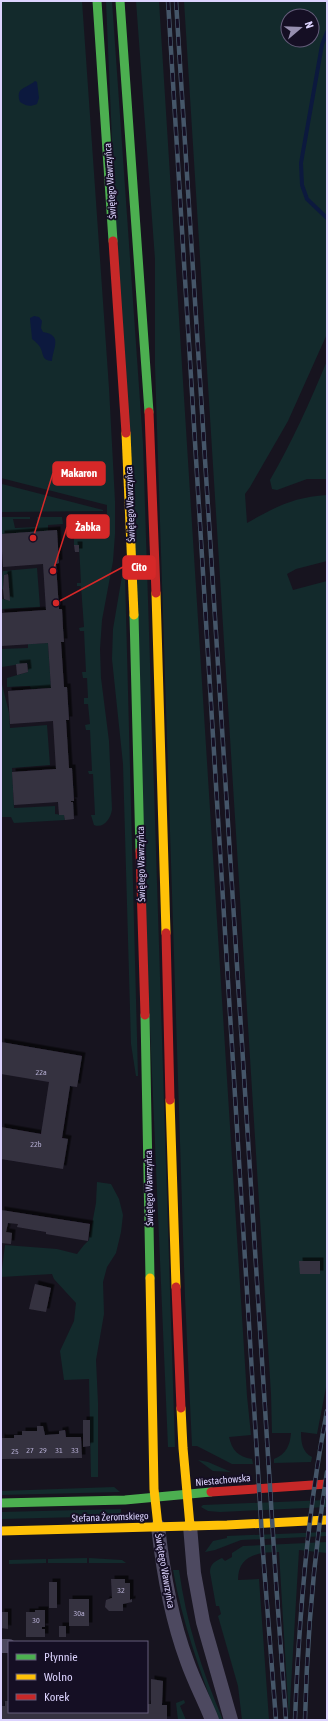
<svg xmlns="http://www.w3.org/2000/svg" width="328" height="1721" viewBox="0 0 328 1721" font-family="'Asap Condensed',sans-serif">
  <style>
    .green { fill: #132a2c; fill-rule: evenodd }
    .water { fill: #0c193e }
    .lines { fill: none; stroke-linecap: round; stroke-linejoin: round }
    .stream { stroke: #0c193e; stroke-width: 4 }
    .building { fill: #363241; filter: url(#shadow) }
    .street { stroke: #4d4960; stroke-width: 14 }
    .fast { stroke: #4caf50; stroke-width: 9 }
    .slow { stroke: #ffc107; stroke-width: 9 }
    .jam { stroke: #c62828; stroke-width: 9 }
    .rail-casing { stroke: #455669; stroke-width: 4.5 }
    .rail { stroke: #150f24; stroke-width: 3; stroke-dasharray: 9; stroke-linecap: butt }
    .labels { text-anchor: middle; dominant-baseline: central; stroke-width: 4; stroke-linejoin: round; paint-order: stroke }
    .number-label { font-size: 8px; fill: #b2abcf }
    .street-label { font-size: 10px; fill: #dcd3fe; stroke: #150f24 }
    .leader { fill: none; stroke: #d62828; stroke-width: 1.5 }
    .callout-dot { fill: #d62828; stroke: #150f24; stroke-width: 1.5 }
    .callout { fill: #d62828; stroke: #d62828; stroke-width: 1.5 }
    .callout-label { font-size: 11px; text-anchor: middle; font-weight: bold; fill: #fff }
  </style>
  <defs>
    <filter id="shadow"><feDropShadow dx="3.5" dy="-3.5" stdDeviation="0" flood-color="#0009"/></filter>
  </defs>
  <rect width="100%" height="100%" fill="#17141f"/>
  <g class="green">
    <path d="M1 1H82L109 388 115 501V534L113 561 102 620 100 649 101 678 109 741 112 809C111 818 104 829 94 825L91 815H95L93 774H89L88 771H92L90 730H86L85 725 90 724 88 704H84V698H88L87 678H83L82 672H86L84 631H80L79 628 84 627 81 586H77V583H81L79 545H74V537H78V531H73L72 516H107V505L1 478Z"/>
    <path d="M106 1H112L143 444 175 1447H168Z"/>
    <path d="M136 1H159L247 1396 251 1435 229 1437C232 1450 238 1457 252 1459L253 1464H232L197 1446H192L185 1297 155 366V259Z"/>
    <path d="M184 1H327V334L288 421 250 487 245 494 247 523C275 507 294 497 327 495V561L296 569 287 574 293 590 327 581V1382L317 1434 301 1432C301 1442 302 1452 312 1457L311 1462 274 1463V1459C286 1454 290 1446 291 1433H272L271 1394ZM288 16H312V40H288Z"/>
    <path d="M327 361V479H307L277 490 272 489 270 480C292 442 310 402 327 361Z"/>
    <path d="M2 484 103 510V511L2 512Z"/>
    <path d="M2 517H30V519H13L15 528 38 527 37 517H62L63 524 48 525V531L1 534Z"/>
    <path d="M3 567V571L37 568 40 607 1 609V599L10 600 8 574 4 575 3 589 1 590Z"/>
    <path d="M122 576H125L138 1076H136L131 1044 123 764 112 659 113 629Z"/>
    <path d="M48 643 51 688 31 689 30 686 7 687V678L28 672 27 663 2 667 1 649 28 648V644Z"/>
    <path d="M1 680 9 713 10 728 47 725 50 765 12 768 14 808 55 806V814L64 815 65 820 14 823 11 817H1Z"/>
    <path d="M97 1182 111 1184 119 1199 123 1215 121 1232 116 1253 107 1267 103 1282 104 1314 96 1360 98 1403V1477H91L89 1379 64 1380 60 1351 74 1321 76 1303 54 1279 52 1274 1 1277 5 1245 57 1249 77 1254 84 1245 89 1240 96 1203Z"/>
    <path d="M198 1460 208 1462 231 1472 213 1471Z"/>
    <path d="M114 1487 120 1492 1 1495V1491Z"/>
    <path d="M327 1500V1507L220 1512 208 1511 201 1507 203 1505Z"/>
    <path d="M121 1509V1516L1 1519V1512Z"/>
    <path d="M327 1532V1536L241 1540 215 1550 205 1552 213 1541 227 1538V1536Z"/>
    <path d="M327 1542V1553L299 1550 289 1720 279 1552C258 1552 238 1555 238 1580L259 1579 269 1720H242L238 1686 218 1616 221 1614 219 1606H216L210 1572C210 1563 216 1561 222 1558L225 1561 232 1557V1553L243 1546Z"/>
    <path d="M87 1558V1563H48V1559Z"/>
    <path d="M89 1558 122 1560 126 1563H89Z"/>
    <path d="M46 1559V1563L9 1564V1560Z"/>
    <path d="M173 1570H179C186 1622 202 1671 223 1720H218C200 1670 182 1622 173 1570Z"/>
    <path d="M184 1700 185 1703 180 1706 186 1720H178L176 1703Z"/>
  </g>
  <g class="water">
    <path d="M35 81 37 82 39 98 37 104C30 107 26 106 20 102 15 87 26 89 35 81Z"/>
    <path d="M34 316 39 317 42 321 41 328 43 332C63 335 53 348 52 361 41 360 44 354 40 347 38 344 35 341 32 339 32 335 30 321 30 318Z"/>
  </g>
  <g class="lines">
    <path class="stream" d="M327 32 322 45 301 163 302 185 307 199 327 218"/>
  </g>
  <g class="building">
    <path d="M57 530 59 563 56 564 59 609H62L63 628 64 642H61L64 687H67L69 720H66L69 768H72L74 801H71V802H73L74 819 65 820 64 815H59L58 802 14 805 12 772 56 769 53 721 10 724 8 691 51 688 48 643 1 646V613L46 610 43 564 3 567 1 534Z"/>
    <path d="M74 545H79V552H75Z"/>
    <path d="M8 574 10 601 4 599 3 589 4 575Z"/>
    <path d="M27 663 28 672 17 675 16 664Z"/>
    <path d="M1 1042 82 1056 77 1087 70 1086 62 1138 68 1139 63 1169 1 1159V1127L41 1134 49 1082 1 1074Z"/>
    <path d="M1 1210 90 1224 88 1241 46 1234V1232L17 1227 18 1224 8 1223 6 1232 12 1233 11 1244 1 1243Z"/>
    <path d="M299 1261H320V1274H300Z"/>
    <path d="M35 1284 51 1288 46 1312 29 1309Z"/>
    <path d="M83 1420H90V1446L83 1447Z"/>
    <path d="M37 1426H43L45 1435 59 1434V1431L65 1430 66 1437H81L82 1458 1 1459V1436L2 1438H14V1435H22V1431H37Z"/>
    <path d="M111 1579H125V1583H130V1600L132 1599V1602L123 1604V1611H109L105 1607 106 1600 112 1598Z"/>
    <rect x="49" y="1582" width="8" height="26"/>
    <rect x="69" y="1599" width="20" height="27"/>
    <path d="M35 1610H45V1627H42V1629H45V1637H26V1612H35Z"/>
    <path d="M1 1612H8V1629L1 1628Z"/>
    <rect x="59" y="1626" width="7" height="11"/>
    <path d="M151 1679 163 1681 162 1705H167V1720H1V1706H5V1701H9V1712H147V1704H151Z"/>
  </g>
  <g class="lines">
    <g class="street">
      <path d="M158 1526C163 1572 171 1618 187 1661 194 1681 204 1700 212 1720"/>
      <path d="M190 1526 194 1573 203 1622 231 1720"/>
      <path d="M1 1646H9"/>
    </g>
    <g class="fast">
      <path d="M97 1 113 241"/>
      <path d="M120 1 149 412"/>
      <path d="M134 615 140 851"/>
      <path d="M145 1015 150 1278"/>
      <path d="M1 1503 125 1500 211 1492"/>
    </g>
    <g class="slow">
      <path d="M126 433 134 615"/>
      <path d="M156 593 166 933"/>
      <path d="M170 1100 176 1287"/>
      <path d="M150 1278 154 1489 158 1526"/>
      <path d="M181 1408 183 1448 190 1526"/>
      <path d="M1 1531 227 1525 327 1520"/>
    </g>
    <g class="jam">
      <path d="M113 241 126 433"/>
      <path d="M149 412 156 593"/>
      <path d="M140 851 145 1015"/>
      <path d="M166 933 170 1100"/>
      <path d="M176 1287 181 1408"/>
      <path d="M211 1492 327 1484"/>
    </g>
    <defs>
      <g id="rail">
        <path d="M168 1 263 1553 276 1720"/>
        <path d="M176 1 276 1582 286 1720"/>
        <path d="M295 1720C299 1616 307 1513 327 1411"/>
        <path d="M305 1720C307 1637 314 1554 327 1472"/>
      </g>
    </defs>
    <use href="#rail" class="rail-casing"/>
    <use href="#rail" class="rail"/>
  </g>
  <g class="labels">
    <g class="number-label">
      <text x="41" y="1072">22a</text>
      <text x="36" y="1144">22b</text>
      <text x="30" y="1450">27</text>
      <text x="43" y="1450">29</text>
      <text x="59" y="1450">31</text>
      <text x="75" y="1450">33</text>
      <text x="15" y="1451">25</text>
      <text x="121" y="1590">32</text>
      <text x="79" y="1613">30a</text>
      <text x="36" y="1620">30</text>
    </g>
    <g class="street-label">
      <text transform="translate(110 181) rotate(-94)">Świętego Wawrzyńca</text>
      <text transform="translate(130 504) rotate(-92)">Świętego Wawrzyńca</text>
      <text transform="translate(141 864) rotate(-91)">Świętego Wawrzyńca</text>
      <text transform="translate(149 1188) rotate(-91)">Świętego Wawrzyńca</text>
      <text transform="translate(223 1480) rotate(-5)">Niestachowska</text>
      <text transform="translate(110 1517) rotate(-2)">Stefana Żeromskiego</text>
      <text transform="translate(165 1571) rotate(80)">Świętego Wawrzyńca</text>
    </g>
  </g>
  <path class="leader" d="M33 538L53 473M53 571L67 527M56 603L123 567"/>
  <g class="callout-dot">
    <circle cx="33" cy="538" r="4"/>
    <circle cx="53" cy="571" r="4"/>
    <circle cx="56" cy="603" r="4"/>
  </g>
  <g class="callout">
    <rect x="53" y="462" width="52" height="23" rx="4"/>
    <rect x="67" y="515" width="42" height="23" rx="4"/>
    <rect x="123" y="556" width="32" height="23" rx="4"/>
  </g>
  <g class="callout-label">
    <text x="79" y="477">Makaron</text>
    <text x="88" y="531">Żabka</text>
    <text x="139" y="571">Cito</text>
  </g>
  <rect width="328" height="1721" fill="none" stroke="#dcd3fe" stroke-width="4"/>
  <rect x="8" y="1641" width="140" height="72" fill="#150f24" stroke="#655d7b"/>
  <rect x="16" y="1654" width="20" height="6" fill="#4caf50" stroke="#655d7b"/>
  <text x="44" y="1661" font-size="12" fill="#dcd3fe">Płynnie</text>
  <rect x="16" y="1674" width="20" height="6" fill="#ffc107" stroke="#655d7b"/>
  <text x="44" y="1681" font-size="12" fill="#dcd3fe">Wolno</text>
  <rect x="16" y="1694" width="20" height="6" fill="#c62828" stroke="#655d7b"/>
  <text x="44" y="1701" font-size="12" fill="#dcd3fe">Korek</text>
  <g transform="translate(300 28) rotate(71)"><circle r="19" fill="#150f24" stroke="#655d7b"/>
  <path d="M0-3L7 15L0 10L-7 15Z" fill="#9790b0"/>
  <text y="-6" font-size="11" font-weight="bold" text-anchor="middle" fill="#dcd3fe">N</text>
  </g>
</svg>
